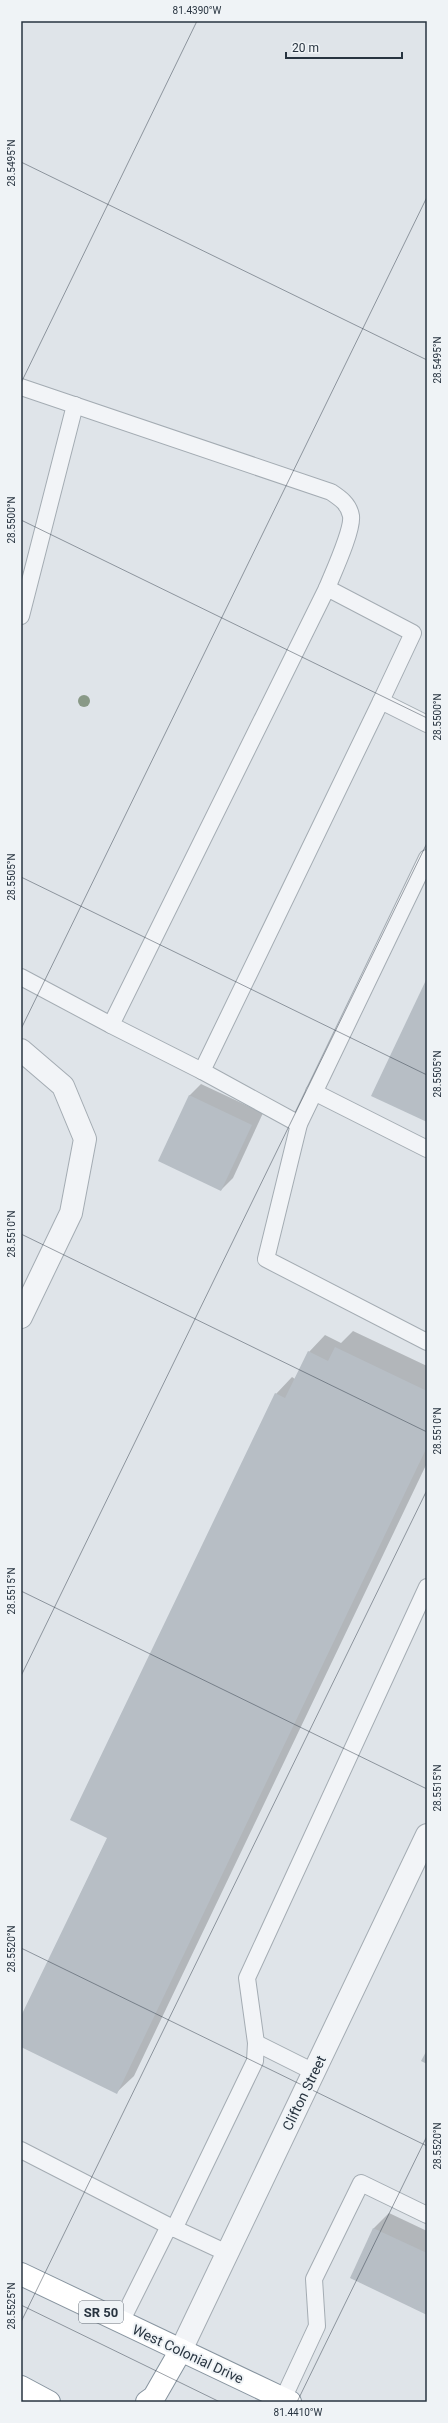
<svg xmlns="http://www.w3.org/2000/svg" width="448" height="2423" viewBox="0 0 448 2423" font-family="Roboto,sans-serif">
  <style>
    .shadow { fill: #0003 }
    .building { fill: #b7bec5 }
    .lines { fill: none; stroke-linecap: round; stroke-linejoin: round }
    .service-casing { stroke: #a4acb3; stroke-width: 18 }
    .minor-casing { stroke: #a4acb3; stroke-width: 24 }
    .trunk-casing { stroke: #87949f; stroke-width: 24 }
    .service { stroke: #f2f4f7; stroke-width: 16 }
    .minor { stroke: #f2f4f7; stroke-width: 22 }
    .trunk { stroke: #fff; stroke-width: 22 }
    .tree { fill: #899987 }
    .ticks { fill: none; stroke: #283440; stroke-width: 1; stroke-opacity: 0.45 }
    .labels { text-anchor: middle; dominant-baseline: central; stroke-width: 4; stroke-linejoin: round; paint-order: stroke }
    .shield { fill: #eff3f6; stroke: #646d77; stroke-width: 1 }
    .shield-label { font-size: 13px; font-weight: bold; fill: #283440 }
    .street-label { font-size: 14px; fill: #283440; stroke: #eff3f6 }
    .neatline { fill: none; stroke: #283440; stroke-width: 1.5 }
    .ticks-label { font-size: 10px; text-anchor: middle; fill: #283440 }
  </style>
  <rect width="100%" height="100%" fill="#dfe4e9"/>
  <g class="shadow">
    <path d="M201 1084 263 1113 233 1178 221 1190 189 1096Z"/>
    <path d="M353 1331 427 1366V1463L134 2076 117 2092 21 2046V2019L108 1837 276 1394 292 1377 295 1379 309 1352 325 1335 341 1343Z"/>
    <path d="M389 2213 427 2231V2313L351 2278 374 2228Z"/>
  </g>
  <g class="building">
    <path d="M427 978V1122L371 1096Z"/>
    <path d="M189 1095 252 1125 221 1191 158 1161Z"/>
    <path d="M335 1347 427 1391V1447L117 2094 21 2047V2016L107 1838 70 1820 275 1393 285 1398 308 1351 328 1361Z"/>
    <path d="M427 2050V2064L421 2061Z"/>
    <path d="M373 2228 427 2253V2315L350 2278Z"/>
  </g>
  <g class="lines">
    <defs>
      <g id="service">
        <path d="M21 387 331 492C340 498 349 504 351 516 353 530 333 573 327 588"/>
        <path d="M21 616 75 405"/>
        <path d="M427 858 299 1124 266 1259 427 1342"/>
        <path d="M21 977 111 1025"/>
        <path d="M202 1071 111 1025 327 588 413 633 381 701"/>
        <path d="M314 1092 427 1149"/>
        <path d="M299 1124 202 1071 381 701 427 724"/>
        <path d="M256 2043 314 2072"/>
        <path d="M21 2150 169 2226 227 2253"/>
        <path d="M174 2229 255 2061 256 2043 247 1978 427 1587"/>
        <path d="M121 2322 169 2226"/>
        <path d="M283 2399 317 2326 314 2279 361 2183 427 2215"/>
      </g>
      <g id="minor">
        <path d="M21 1050 63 1086 85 1139 71 1213 21 1317"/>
        <path d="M181 2350 427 1835"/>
      </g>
      <g id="trunk">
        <path d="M21 2274 290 2402"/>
        <path d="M21 2387 49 2402"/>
        <path d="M147 2402 154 2397 181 2350"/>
      </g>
    </defs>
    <use href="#service" class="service-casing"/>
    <use href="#minor" class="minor-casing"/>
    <use href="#trunk" class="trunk-casing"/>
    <use href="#service" class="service"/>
    <use href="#minor" class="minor"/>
    <use href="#trunk" class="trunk"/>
  </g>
  <circle class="tree" cx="84" cy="701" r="6"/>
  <path class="ticks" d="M21 162 427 360M21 383 197 21M21 520 427 718M21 877 427 1075M21 1029 427 197M21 1234 427 1432M21 1591 427 1789M21 1676 427 843M21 1948 427 2146M21 2305 220 2402M21 2322 427 1490M297 2402 427 2136"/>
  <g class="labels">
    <rect class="shield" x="79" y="2301" width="44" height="22" rx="3"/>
    <g class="shield-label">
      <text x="101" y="2312">SR 50</text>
    </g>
    <g class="street-label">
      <text transform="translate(304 2093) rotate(-64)">Clifton Street</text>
      <text transform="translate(188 2354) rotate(25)">West Colonial Drive</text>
    </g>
  </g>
  <rect width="448" height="2423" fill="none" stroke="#eff3f6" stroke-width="44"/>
  <path d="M286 52v6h116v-6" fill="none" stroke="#283440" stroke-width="2"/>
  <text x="292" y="52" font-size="12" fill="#283440" stroke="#eff3f6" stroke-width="3" paint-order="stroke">20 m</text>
  <rect x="22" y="22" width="404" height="2379" class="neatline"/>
  <g class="ticks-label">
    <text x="197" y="14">81.4390°W</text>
    <text transform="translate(11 163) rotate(-90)" y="4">28.5495°N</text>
    <text transform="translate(437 360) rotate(-90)" y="4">28.5495°N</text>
    <text transform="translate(11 520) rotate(-90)" y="4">28.5500°N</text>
    <text transform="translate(437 717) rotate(-90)" y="4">28.5500°N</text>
    <text transform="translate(11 877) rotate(-90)" y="4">28.5505°N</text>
    <text transform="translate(437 1074) rotate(-90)" y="4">28.5505°N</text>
    <text transform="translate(11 1234) rotate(-90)" y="4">28.5510°N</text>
    <text transform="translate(437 1431) rotate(-90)" y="4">28.5510°N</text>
    <text transform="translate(11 1591) rotate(-90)" y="4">28.5515°N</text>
    <text transform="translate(437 1788) rotate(-90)" y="4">28.5515°N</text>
    <text transform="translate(11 1949) rotate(-90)" y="4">28.5520°N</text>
    <text transform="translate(437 2146) rotate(-90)" y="4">28.5520°N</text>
    <text transform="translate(11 2306) rotate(-90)" y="4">28.5525°N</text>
    <text x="298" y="2416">81.4410°W</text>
  </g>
</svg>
